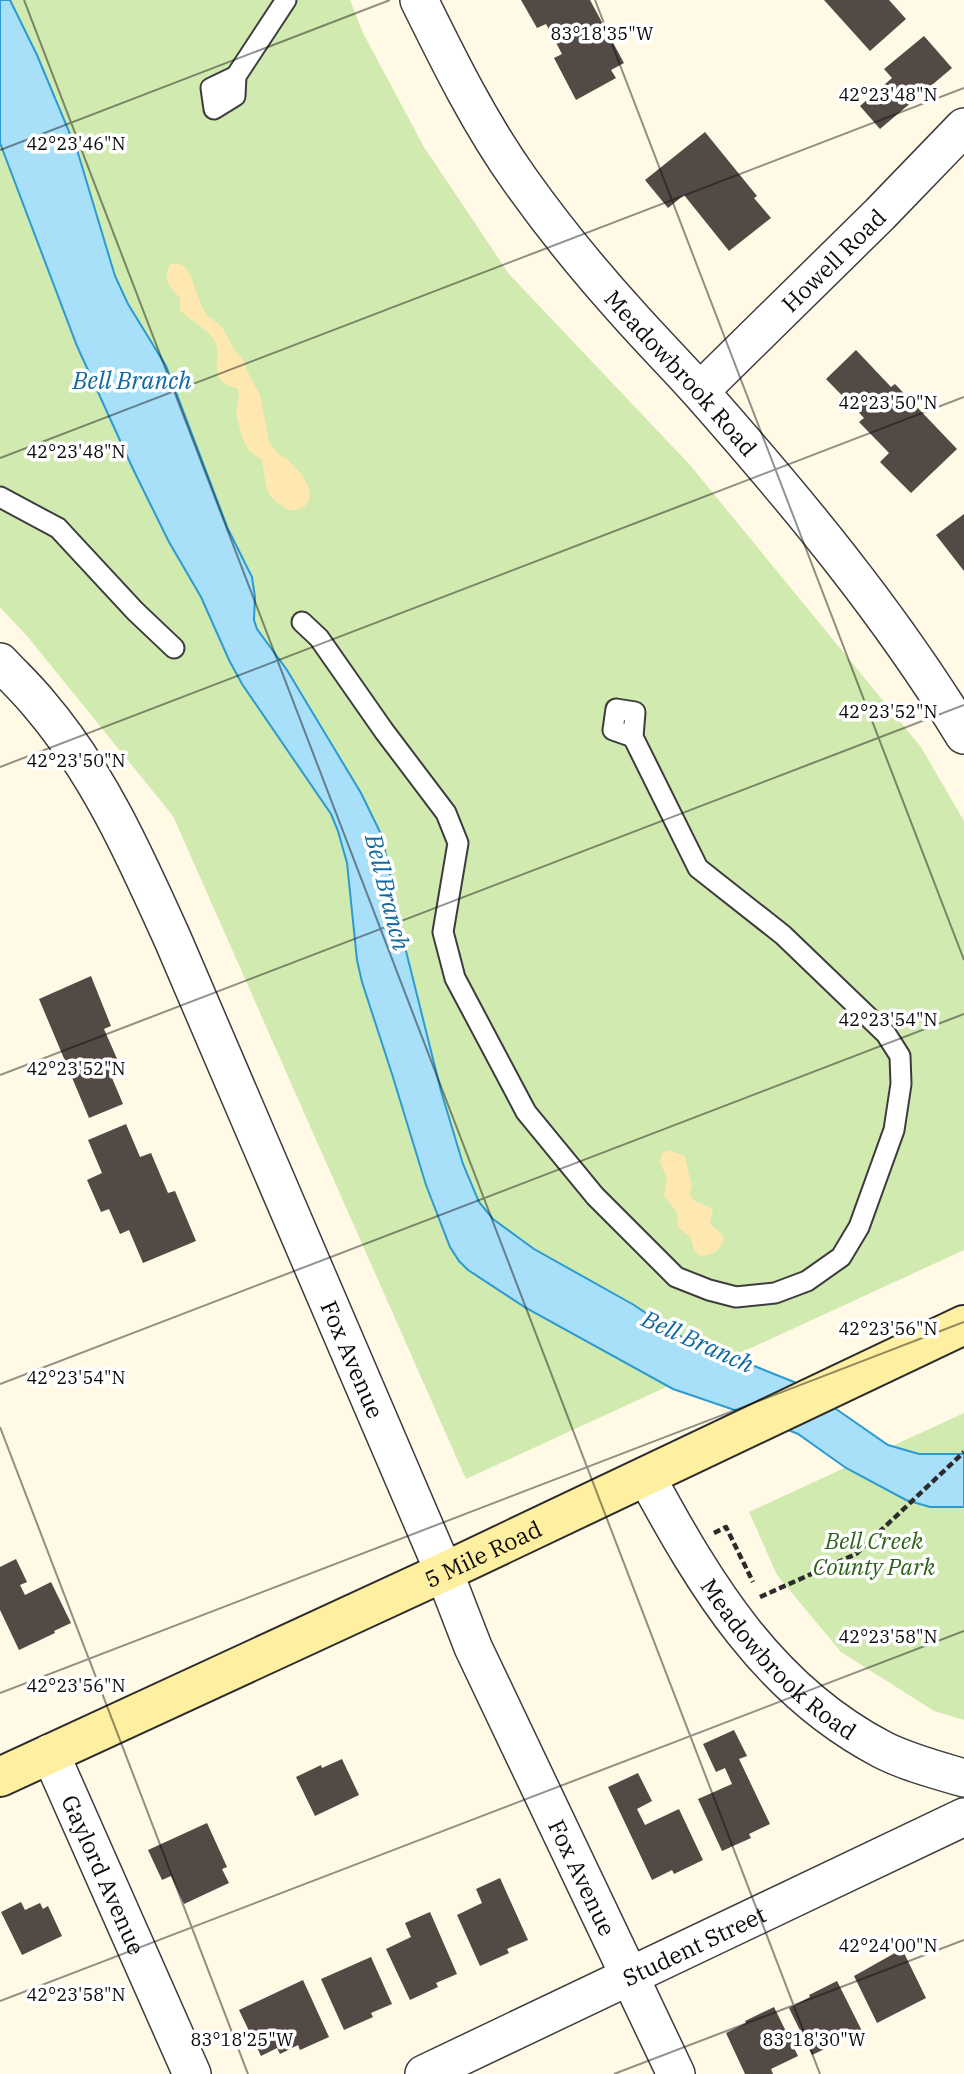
<svg xmlns="http://www.w3.org/2000/svg" width="964" height="2074" viewBox="0 0 964 2074" font-family="'IBM Plex Serif',serif">
  <style>
    .green { fill: #d1eaaf }
    .sand { fill: #fee8b0 }
    .water { fill: #a8dff9; stroke: #2c9ad3; stroke-width: 2 }
    .building { fill: #534a46 }
    .lines { fill: none; stroke-linecap: round; stroke-linejoin: round }
    .service-casing { stroke: #3d3d3d; stroke-width: 23 }
    .minor-casing { stroke: #3d3d3d; stroke-width: 40 }
    .secondary-casing { stroke: #2c2c2c; stroke-width: 42 }
    .path { stroke: #2c2c2c; stroke-width: 4.5; stroke-dasharray: 7 3.5; stroke-linecap: butt }
    .service { stroke: #fff; stroke-width: 19 }
    .minor { stroke: #fff; stroke-width: 37 }
    .secondary { stroke: #ffefa1; stroke-width: 38 }
    .ticks { fill: none; stroke: #0a0a0a; stroke-width: 2; stroke-opacity: 0.45 }
    .labels { text-anchor: middle; dominant-baseline: central; stroke-width: 7; stroke-linejoin: round; paint-order: stroke }
    .street-label { font-size: 23px; fill: #0a0a0a; stroke: #fff }
    .park-label { font-size: 23px; font-style: italic; fill: #2c6318; stroke: #fff }
    .water-label { font-size: 24px; font-style: italic; fill: #0f689f; stroke: #fff }
    .ticks-label { font-size: 18px; text-anchor: middle; fill: #0a0a0a; stroke: #fff; stroke-width: 7; stroke-linejoin: round; paint-order: stroke }
  </style>
  <rect width="100%" height="100%" fill="#fff9e6"/>
  <g class="green">
    <path d="M0 0H350L363 33 424 147 509 274 690 465 921 747 964 821V1250L466 1479 173 816 27 636 0 607Z"/>
    <path d="M964 1413V1720L934 1711 841 1652 777 1575 749 1512Z"/>
  </g>
  <g class="sand">
    <path d="M178 263 185 267 190 274 201 305 207 315 222 327 235 351 242 358 250 377 260 395 269 442 279 455 286 458 303 476 310 490 309 500 304 507 296 510H288L275 501 269 494 266 485 262 460 249 451 242 437 236 413 239 398 238 389C234 387 227 386 223 382 210 371 223 353 214 340 206 327 190 321 180 310V298C170 287 162 280 170 264Z"/>
    <path d="M669 1150 685 1156 692 1187 689 1194 695 1201 713 1209 710 1224 721 1233 724 1240C720 1251 711 1256 700 1256L694 1250 691 1238 678 1227 677 1212 664 1196 667 1179 660 1162 662 1153Z"/>
  </g>
  <path class="water" d="M0 0H10L37 55 78 153 115 276 128 304 166 366 228 529 252 577 255 597 254 620 257 629 287 670 311 710 361 793 382 836 406 951 441 1091 463 1164 479 1202 493 1219 534 1249 634 1305 680 1336 794 1382 816 1395 888 1445 919 1454H964V1507H930L906 1500 846 1468 798 1434 764 1420 673 1389 526 1308 468 1270 459 1261 450 1247 426 1185 392 1074 362 982 357 960 347 863 338 831 331 814 242 684 229 660 201 597 169 542 133 469 77 346 0 143Z"/>
  <g class="building">
    <path d="M521 0H590L624 63 611 70 616 78 576 100 554 58 562 54 546 24 537 28Z"/>
    <path d="M824 0H889L906 19 870 51Z"/>
    <path d="M924 36 952 68 880 129 860 106 892 78 884 69Z"/>
    <path d="M705 132 757 196 754 198 771 218 729 251 684 195 668 208 645 180Z"/>
    <path d="M856 350 891 387 895 384 957 449 911 493 880 462 889 453 859 422 864 418 826 379Z"/>
    <path d="M964 514V571L936 535Z"/>
    <path d="M91 976 111 1026 104 1029 118 1061 107 1066 123 1104 89 1118 39 999Z"/>
    <path d="M126 1124 140 1157 151 1153 168 1193 175 1191 196 1241 143 1263 129 1230 120 1234 109 1209 101 1212 87 1180 102 1173 88 1140Z"/>
    <path d="M16 1559 27 1582 20 1585 25 1595 51 1582 71 1623 54 1631 55 1633 19 1650 0 1610V1567Z"/>
    <path d="M734 1730 747 1756 739 1759 770 1824 749 1834 751 1838 722 1851 698 1799 732 1784 725 1768 716 1772 703 1744Z"/>
    <path d="M342 1759 359 1795 315 1816 296 1777 321 1765 322 1768Z"/>
    <path d="M638 1773 652 1801 637 1809 645 1825 679 1809 703 1860 674 1874 672 1870 652 1880 608 1787Z"/>
    <path d="M207 1823 227 1867 222 1869 229 1883 184 1904 171 1876 162 1880 148 1850Z"/>
    <path d="M500 1878 528 1940 507 1949 509 1953 480 1966 457 1915 482 1903 476 1889Z"/>
    <path d="M21 1902 25 1910 40 1903 43 1909 48 1906 62 1936 22 1955 1 1912Z"/>
    <path d="M430 1912 457 1974 436 1983 438 1987 410 2000 386 1949 411 1937 405 1923Z"/>
    <path d="M902 1949 926 1998 877 2023 854 1976Z"/>
    <path d="M371 1957 392 2004 371 2013 373 2017 344 2030 321 1979Z"/>
    <path d="M303 1980 329 2037 300 2050 298 2045 280 2054 277 2048 261 2056 239 2010Z"/>
    <path d="M837 1981 862 2031 812 2055 789 2008 810 1997 809 1995Z"/>
    <path d="M774 2007 798 2056 771 2069 773 2074H745L726 2033 746 2023 745 2021Z"/>
  </g>
  <g class="lines">
    <defs>
      <g id="service">
        <path d="M236 76 211 88 214 109 235 96 236 76 286 0"/>
        <path d="M0 497 58 528 135 611 174 648"/>
        <path d="M302 622 319 638 384 731 446 813 458 843 443 932 455 978 526 1112 595 1196 676 1277 709 1290 736 1297 775 1293 807 1281 841 1257 859 1227 894 1130 901 1084 900 1056 886 1034 783 935 698 868 633 737 613 730 616 709 635 712 633 737"/>
      </g>
      <g id="minor">
        <path id="s1" d="M419 0C449 61 480 124 520 180 554 228 591 273 630 316 654 343 679 368 702 394 798 503 888 611 964 735"/>
        <path id="s2" d="M700 391 880 214 964 127"/>
        <path id="s3" d="M0 662C13 676 28 690 40 705 99 774 136 858 173 940L444 1572 473 1647 676 2074"/>
        <path id="s4" d="M646 1476C706 1587 768 1690 883 1750 909 1763 937 1770 964 1778"/>
        <path id="s5" d="M50 1753 192 2074"/>
        <path id="s6" d="M424 2074 964 1817"/>
      </g>
      <g id="secondary">
        <path id="s7" d="M0 1777 444 1572 964 1325"/>
      </g>
    </defs>
    <use href="#service" class="service-casing"/>
    <use href="#minor" class="minor-casing"/>
    <use href="#secondary" class="secondary-casing"/>
    <g class="path">
      <path d="M714 1533 726 1527 753 1582"/>
      <path d="M760 1597 856 1554 964 1452"/>
    </g>
    <use href="#service" class="service"/>
    <use href="#minor" class="minor"/>
    <use href="#secondary" class="secondary"/>
  </g>
  <path class="ticks" d="M24 0 820 2074M595 0 964 960M0 150 390 0M0 458 964 88M0 767 964 397M0 1075 964 705M0 1384 964 1014M0 1427 248 2074M0 1693 964 1322M0 2001 964 1631M614 2074 964 1940"/>
  <g class="labels">
    <g class="street-label">
      <text stroke="none"><textPath href="#s2" startOffset="187">Howell Road</textPath></text>
      <text stroke="none"><textPath href="#s1" startOffset="458">Meadowbrook Road</textPath></text>
      <text stroke="none"><textPath href="#s3" startOffset="786">Fox Avenue</textPath></text>
      <text stroke="none"><textPath href="#s7" startOffset="532">5 Mile Road</textPath></text>
      <text stroke="none"><textPath href="#s4" startOffset="228">Meadowbrook Road</textPath></text>
      <text stroke="none"><textPath href="#s5" startOffset="133">Gaylord Avenue</textPath></text>
      <text stroke="none"><textPath href="#s3" startOffset="1353">Fox Avenue</textPath></text>
      <text stroke="none"><textPath href="#s6" startOffset="299">Student Street</textPath></text>
    </g>
    <g class="park-label">
      <text x="874" y="1540">Bell Creek<tspan x="874" dy="26">County Park</tspan></text>
    </g>
    <g class="water-label">
      <text x="132" y="380">Bell Branch</text>
      <text transform="translate(388 892) rotate(76)">Bell Branch</text>
      <text transform="translate(698 1341) rotate(24)">Bell Branch</text>
    </g>
  </g>
  <g class="ticks-label">
    <text x="602" y="40">83°18'35"W</text>
    <text x="888" y="101">42°23'48"N</text>
    <text x="76" y="150">42°23'46"N</text>
    <text x="888" y="409">42°23'50"N</text>
    <text x="76" y="458">42°23'48"N</text>
    <text x="888" y="718">42°23'52"N</text>
    <text x="76" y="767">42°23'50"N</text>
    <text x="888" y="1026">42°23'54"N</text>
    <text x="76" y="1075">42°23'52"N</text>
    <text x="888" y="1335">42°23'56"N</text>
    <text x="76" y="1384">42°23'54"N</text>
    <text x="888" y="1643">42°23'58"N</text>
    <text x="76" y="1692">42°23'56"N</text>
    <text x="888" y="1952">42°24'00"N</text>
    <text x="76" y="2001">42°23'58"N</text>
    <text x="242" y="2046">83°18'25"W</text>
    <text x="814" y="2046">83°18'30"W</text>
  </g>
</svg>
